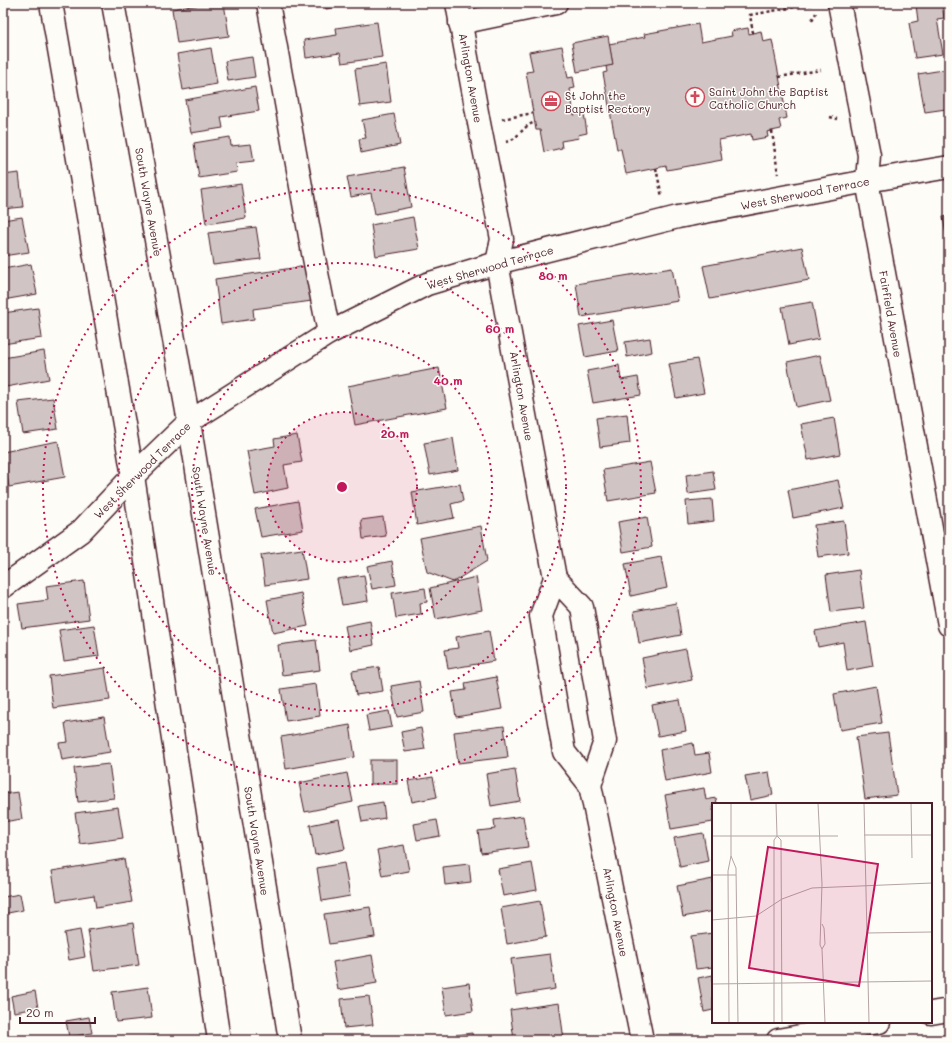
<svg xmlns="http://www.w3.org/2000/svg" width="952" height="1043" viewBox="0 0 952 1043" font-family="Mali,sans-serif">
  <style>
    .building { fill: #d0c5c4; stroke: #4a1f2b }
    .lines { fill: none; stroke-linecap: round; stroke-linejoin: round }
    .minor-casing { stroke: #4a1f2b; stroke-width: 25 }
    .major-casing { stroke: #4a1f2b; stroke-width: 25 }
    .path { stroke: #4a1f2b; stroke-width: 2.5; stroke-dasharray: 3 3; stroke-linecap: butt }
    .minor { stroke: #fdfcf7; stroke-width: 22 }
    .major { stroke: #fdfcf7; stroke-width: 22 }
    .ring { fill: none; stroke: #c2185b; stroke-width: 2; stroke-dasharray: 2 4 }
    .labels { text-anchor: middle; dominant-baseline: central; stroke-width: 3; stroke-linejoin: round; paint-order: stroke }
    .street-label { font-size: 11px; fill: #4a1f2b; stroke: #fdfcf7 }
    .poi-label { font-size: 11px; fill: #4a1f2b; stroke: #fdfcf7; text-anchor: start }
    .inset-road { fill: none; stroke: #b5a4a5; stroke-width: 1 }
    .view { fill: #c2185b; fill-opacity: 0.15; stroke: #c2185b; stroke-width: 2 }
    .inset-edge { fill: none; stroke: #4a1f2b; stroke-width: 2 }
    .centre { fill: #c2185b; stroke: #fdfcf7; stroke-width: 2 }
    .ring-label { font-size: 12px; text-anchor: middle; font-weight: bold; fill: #c2185b; stroke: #fdfcf7; stroke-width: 3; stroke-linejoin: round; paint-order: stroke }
  </style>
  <rect width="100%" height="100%" fill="#fdfcf7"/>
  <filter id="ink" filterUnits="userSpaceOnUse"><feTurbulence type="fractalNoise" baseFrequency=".025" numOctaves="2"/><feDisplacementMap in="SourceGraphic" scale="8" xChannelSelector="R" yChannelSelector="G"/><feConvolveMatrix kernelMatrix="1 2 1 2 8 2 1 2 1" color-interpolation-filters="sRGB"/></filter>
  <g filter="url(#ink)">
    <g class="building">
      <path d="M212 3H224L229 36 177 43 172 9Z"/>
      <path d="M325 3H360L326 9Z"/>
      <path d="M929 3H942L944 18 937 19 943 54 915 58 909 23 918 21 916 5Z"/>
      <path d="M377 22 382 57 342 63 340 53 306 58 304 40 337 35 336 28Z"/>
      <path d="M698 24 701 42 732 36 731 31 748 28 749 34 761 31 763 42 772 40 787 118 779 120 781 129 767 132 768 137 752 140 751 134 719 140 722 160 667 170 666 166 626 174 621 149H617L603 73 607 72 606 66 613 65 609 44 645 37 644 34Z"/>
      <path d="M608 36 613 65 577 72 572 43Z"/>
      <path d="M562 46 568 78 573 77 575 88 570 89 574 115 584 113 587 133 578 135 579 138 561 141 562 148 544 152 540 130H536L526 72 533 71 529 52Z"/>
      <path d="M211 48 217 84 183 90 177 54Z"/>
      <path d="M252 57 255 77 228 81 225 61Z"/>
      <path d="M386 64 391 102 360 106 355 69Z"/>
      <path d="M949 69V98L945 99 946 109 925 112 918 74Z"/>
      <path d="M255 87 259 111 221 117 223 128 191 133 185 100Z"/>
      <path d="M394 114 400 145 361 153 359 139 366 138 362 120Z"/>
      <path d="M3 137 7 165 3 166Z"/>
      <path d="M230 137 231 146 251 144 254 161 236 163 237 172 199 178 194 143Z"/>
      <path d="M404 167 411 207 375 214 371 193 351 197 347 177Z"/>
      <path d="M19 173 23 207 3 209V175Z"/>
      <path d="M241 184 246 218 206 224 201 190Z"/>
      <path d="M949 216V254L943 217Z"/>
      <path d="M22 217 29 252 3 256V220Z"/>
      <path d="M413 217 419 249 376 256 371 225Z"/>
      <path d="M256 227 261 259 213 265 208 233Z"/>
      <path d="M802 247 809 280 710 299 703 266Z"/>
      <path d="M31 264 37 294 3 300V269Z"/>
      <path d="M307 266 312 301 253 309 254 319 221 324 215 279Z"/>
      <path d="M672 268 678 301 581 317 576 284Z"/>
      <path d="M812 302 819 339 789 345 782 307Z"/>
      <path d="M38 308 42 338 3 344V313Z"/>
      <path d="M612 320 618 351 585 357 579 326Z"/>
      <path d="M650 338 652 352 627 357 625 342Z"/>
      <path d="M44 351 49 379 6 387 3 370V358Z"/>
      <path d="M820 355 830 400 796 407 787 362Z"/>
      <path d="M697 359 704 393 676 398 669 364Z"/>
      <path d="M619 365 621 380 638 377 641 395 593 403 587 371Z"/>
      <path d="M439 368 447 408 355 425 348 386Z"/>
      <path d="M53 398 58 429 23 434 18 402Z"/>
      <path d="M627 414 630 443 600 447 596 418Z"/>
      <path d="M834 418 840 454 808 460 801 424Z"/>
      <path d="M297 435 302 462 284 465 288 488 255 495 247 451 275 446 274 439Z"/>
      <path d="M453 438 458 470 430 475 424 443Z"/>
      <path d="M58 441 65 477 9 487 3 452Z"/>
      <path d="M650 462 656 493 608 501 603 470Z"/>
      <path d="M713 471 716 490 688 494 686 475Z"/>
      <path d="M838 480 844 508 793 518 788 490Z"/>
      <path d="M460 484 463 501 451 504 454 518 417 525 412 492Z"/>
      <path d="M712 499 714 521 688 524 686 501Z"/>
      <path d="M298 501 303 530 261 537 255 509Z"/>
      <path d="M383 517 386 536 363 539 361 520Z"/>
      <path d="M647 517 652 547 623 552 618 522Z"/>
      <path d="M844 521 848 553 818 557 814 525Z"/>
      <path d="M481 526 487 561 453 582 427 572 420 538Z"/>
      <path d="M302 549 307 579 265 585 261 555Z"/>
      <path d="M661 557 667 588 631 596 625 564Z"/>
      <path d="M392 561 396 585 372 589 367 566Z"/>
      <path d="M859 570 864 608 831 612 826 575Z"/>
      <path d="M364 575 368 601 342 605 337 579Z"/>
      <path d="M476 577 482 610 436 619 430 588Z"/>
      <path d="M84 581 89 619 22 628 18 604 48 600 46 586Z"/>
      <path d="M425 588 427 602 420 603 421 614 396 618 392 593Z"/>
      <path d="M301 593 308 626 273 633 267 600Z"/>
      <path d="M676 603 681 635 639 643 634 611Z"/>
      <path d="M370 621 374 645 350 650 345 626Z"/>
      <path d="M866 622 873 666 847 671 843 642 818 647 815 631Z"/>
      <path d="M94 625 99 656 64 661 59 630Z"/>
      <path d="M489 631 494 661 448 669 445 650 458 648 456 637Z"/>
      <path d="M316 640 320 670 282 675 278 645Z"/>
      <path d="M686 649 692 680 648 689 642 658Z"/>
      <path d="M379 667 383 691 356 695 352 671Z"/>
      <path d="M105 668 110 700 53 708 49 676Z"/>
      <path d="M496 677 502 709 456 717 452 692 466 690 465 683Z"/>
      <path d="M419 681 424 712 397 717 391 686Z"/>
      <path d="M316 684 320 716 286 721 281 689Z"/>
      <path d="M876 686 882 723 840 730 834 694Z"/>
      <path d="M680 700 686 731 658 736 652 705Z"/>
      <path d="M389 711 392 727 369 731 366 715Z"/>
      <path d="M104 717 110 752 62 760 59 743 68 742 65 723Z"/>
      <path d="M350 725 355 757 286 769 281 737Z"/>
      <path d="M504 726 508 757 458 763 454 732Z"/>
      <path d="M421 728 425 749 405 752 401 732Z"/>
      <path d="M888 733 897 795 865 799 856 737Z"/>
      <path d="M693 743 695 755 709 753 712 772 665 781 660 750Z"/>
      <rect x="370" y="760" width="27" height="24"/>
      <path d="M109 764 114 798 78 802 74 768Z"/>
      <path d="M515 769 520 801 491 806 486 774Z"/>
      <path d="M769 772 773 795 750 800 745 776Z"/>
      <path d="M347 773 353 802 305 812 299 783Z"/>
      <path d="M433 777 437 797 412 802 408 781Z"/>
      <path d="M704 788 706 800 716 798 717 804H713V822L671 829 665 795Z"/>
      <path d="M18 792 22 819 3 822V794Z"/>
      <path d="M383 802 385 818 362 822 359 806Z"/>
      <path d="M118 807 123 838 80 844 75 813Z"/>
      <path d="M523 816 528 847 481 853 478 831 495 829 494 820Z"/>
      <path d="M339 819 345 849 315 855 310 825Z"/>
      <path d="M437 820 440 836 417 840 414 824Z"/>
      <path d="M703 833 708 861 680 867 674 838Z"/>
      <path d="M3 844H4L9 867 3 868Z"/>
      <path d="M404 845 409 871 382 876 377 850Z"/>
      <path d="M124 859 132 902 96 908 94 895 57 901 52 871Z"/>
      <path d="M344 863 350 896 322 901 317 868Z"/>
      <path d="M532 863 537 890 503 896 498 869Z"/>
      <path d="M469 864 471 882 445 885 443 867Z"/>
      <path d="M713 879V911L683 917 677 886Z"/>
      <path d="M20 894 23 910 3 914V897Z"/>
      <path d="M540 901 546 937 507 944 501 908Z"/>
      <path d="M370 907 375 937 329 944 324 914Z"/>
      <path d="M133 923 139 965 94 971 88 930Z"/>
      <path d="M80 930 85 957 69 960 64 933Z"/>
      <path d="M713 933V967L696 969 691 936Z"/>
      <path d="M550 954 555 989 516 995 511 959Z"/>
      <path d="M372 955 377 983 338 990 333 962Z"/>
      <path d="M713 975V1010L704 1012 698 978Z"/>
      <path d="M469 983 473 1011 446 1015 442 987Z"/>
      <path d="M148 987 152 1018 116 1022 112 992Z"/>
      <path d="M35 991 38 1008 14 1012 11 996Z"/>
      <path d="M369 996 373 1025 344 1028 341 999Z"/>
      <path d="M559 1003 564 1040H514L510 1010Z"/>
      <path d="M89 1017 92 1033 69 1037 66 1021Z"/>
      <path d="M472 1033 473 1040H451L450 1036Z"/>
      <path d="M155 1036V1040H130Z"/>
      <path d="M93 1037 94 1040H73Z"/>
    </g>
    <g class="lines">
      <defs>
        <g id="minor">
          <path d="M51 3 133 476 219 1040"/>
          <path d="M113 3 189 422 290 1040"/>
          <path d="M268 3 313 253 329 333"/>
          <path d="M457 3 479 123 502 239 497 263 555 578 541 616 564 752 590 785 642 1040"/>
          <path d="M460 23 556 3"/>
          <path d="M555 578 582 607 605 741 590 785"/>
          <path d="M3 587 81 531 133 476 189 422 329 333 427 284 497 263 678 217 867 181 949 167"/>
          <path d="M931 1013 949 1010"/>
          <path d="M778 1040 879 1022"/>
        </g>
        <path id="major" d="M839 3 869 155 867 181 949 625"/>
      </defs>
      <use href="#minor" class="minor-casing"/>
      <use href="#major" class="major-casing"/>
      <g class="path">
        <path d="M812 20 816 13"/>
        <path d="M753 33 750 15 817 3"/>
        <path d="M779 77 821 70"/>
        <path d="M830 117 837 119"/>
        <path d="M502 119 533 113"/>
        <path d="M772 131 778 174"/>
        <path d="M506 142C519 139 521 127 535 122"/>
        <path d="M656 168 662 197"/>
      </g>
      <use href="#minor" class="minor"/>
      <use href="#major" class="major"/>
    </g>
  </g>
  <circle cx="342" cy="487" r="75" fill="#c2185b" fill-opacity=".12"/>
  <g class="ring">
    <circle cx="342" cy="487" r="75"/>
    <circle cx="342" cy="487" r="150"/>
    <circle cx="342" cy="487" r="224"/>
    <circle cx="342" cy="487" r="299"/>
  </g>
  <defs>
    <symbol id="church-ring" viewBox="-11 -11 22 22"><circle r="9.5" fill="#fdfcf7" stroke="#d1495b" stroke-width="1.5"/><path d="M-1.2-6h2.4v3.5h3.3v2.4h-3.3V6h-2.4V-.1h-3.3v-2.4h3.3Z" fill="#d1495b"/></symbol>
    <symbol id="office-ring" viewBox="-11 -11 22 22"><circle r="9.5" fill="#fdfcf7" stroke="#d1495b" stroke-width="1.5"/><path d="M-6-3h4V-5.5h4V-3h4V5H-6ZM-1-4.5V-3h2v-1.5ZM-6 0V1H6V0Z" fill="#d1495b"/></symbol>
  </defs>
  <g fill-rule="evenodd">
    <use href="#church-ring" x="684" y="86" width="22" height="22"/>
    <use href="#office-ring" x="540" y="90" width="22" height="22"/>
  </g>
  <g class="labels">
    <g class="street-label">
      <text transform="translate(471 78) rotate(80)">Arlington Avenue</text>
      <text transform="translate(805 193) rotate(-11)">West Sherwood Terrace</text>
      <text transform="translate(149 202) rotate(80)">South Wayne Avenue</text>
      <text transform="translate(490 267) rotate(-16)">West Sherwood Terrace</text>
      <text transform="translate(891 314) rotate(80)">Fairfield Avenue</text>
      <text transform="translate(522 396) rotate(80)">Arlington Avenue</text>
      <text transform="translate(142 470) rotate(-45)">West Sherwood Terrace</text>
      <text transform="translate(205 521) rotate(81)">South Wayne Avenue</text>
      <text transform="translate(257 841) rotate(81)">South Wayne Avenue</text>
      <text transform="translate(616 912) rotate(79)">Arlington Avenue</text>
    </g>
    <g class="poi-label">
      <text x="709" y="91">Saint John the Baptist<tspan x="709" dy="13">Catholic Church</tspan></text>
      <text x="565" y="95">St John the<tspan x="565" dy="13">Baptist Rectory</tspan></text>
    </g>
  </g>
  <g transform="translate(712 803)">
    <rect width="220" height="220" fill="#fdfcf7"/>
    <path class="inset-road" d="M19 0V53M64 0 65 33 69 37 70 220M106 0 110 81 108 142 110 146 113 220M152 0 157 220M199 0 200 55M152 32H220M0 33H126M0 72H24M0 117 44 113 70 96 100 85 220 80M110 121 112 125 113 141 110 146M154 130 220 129M0 181 220 178M17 220 16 68 19 53 24 65 26 220M62 220V37L65 33"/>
    <path class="view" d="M56 44 166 61 147 183 37 165Z"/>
    <rect width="220" height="220" class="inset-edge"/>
  </g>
  <circle cx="342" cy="487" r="6" class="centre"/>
  <g class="ring-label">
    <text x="553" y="280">80 m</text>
    <text x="500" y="333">60 m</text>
    <text x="448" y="385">40 m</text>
    <text x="395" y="438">20 m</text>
  </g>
  <rect width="952" height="1043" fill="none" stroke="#fdfcf7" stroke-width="16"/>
  <rect x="8" y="8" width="936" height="1027" fill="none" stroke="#4a1f2b" stroke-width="1.5" filter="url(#ink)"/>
  <path d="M20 1017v6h75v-6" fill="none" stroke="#4a1f2b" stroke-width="2"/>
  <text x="26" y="1017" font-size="12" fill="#4a1f2b" stroke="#fdfcf7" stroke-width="3" paint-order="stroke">20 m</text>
</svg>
